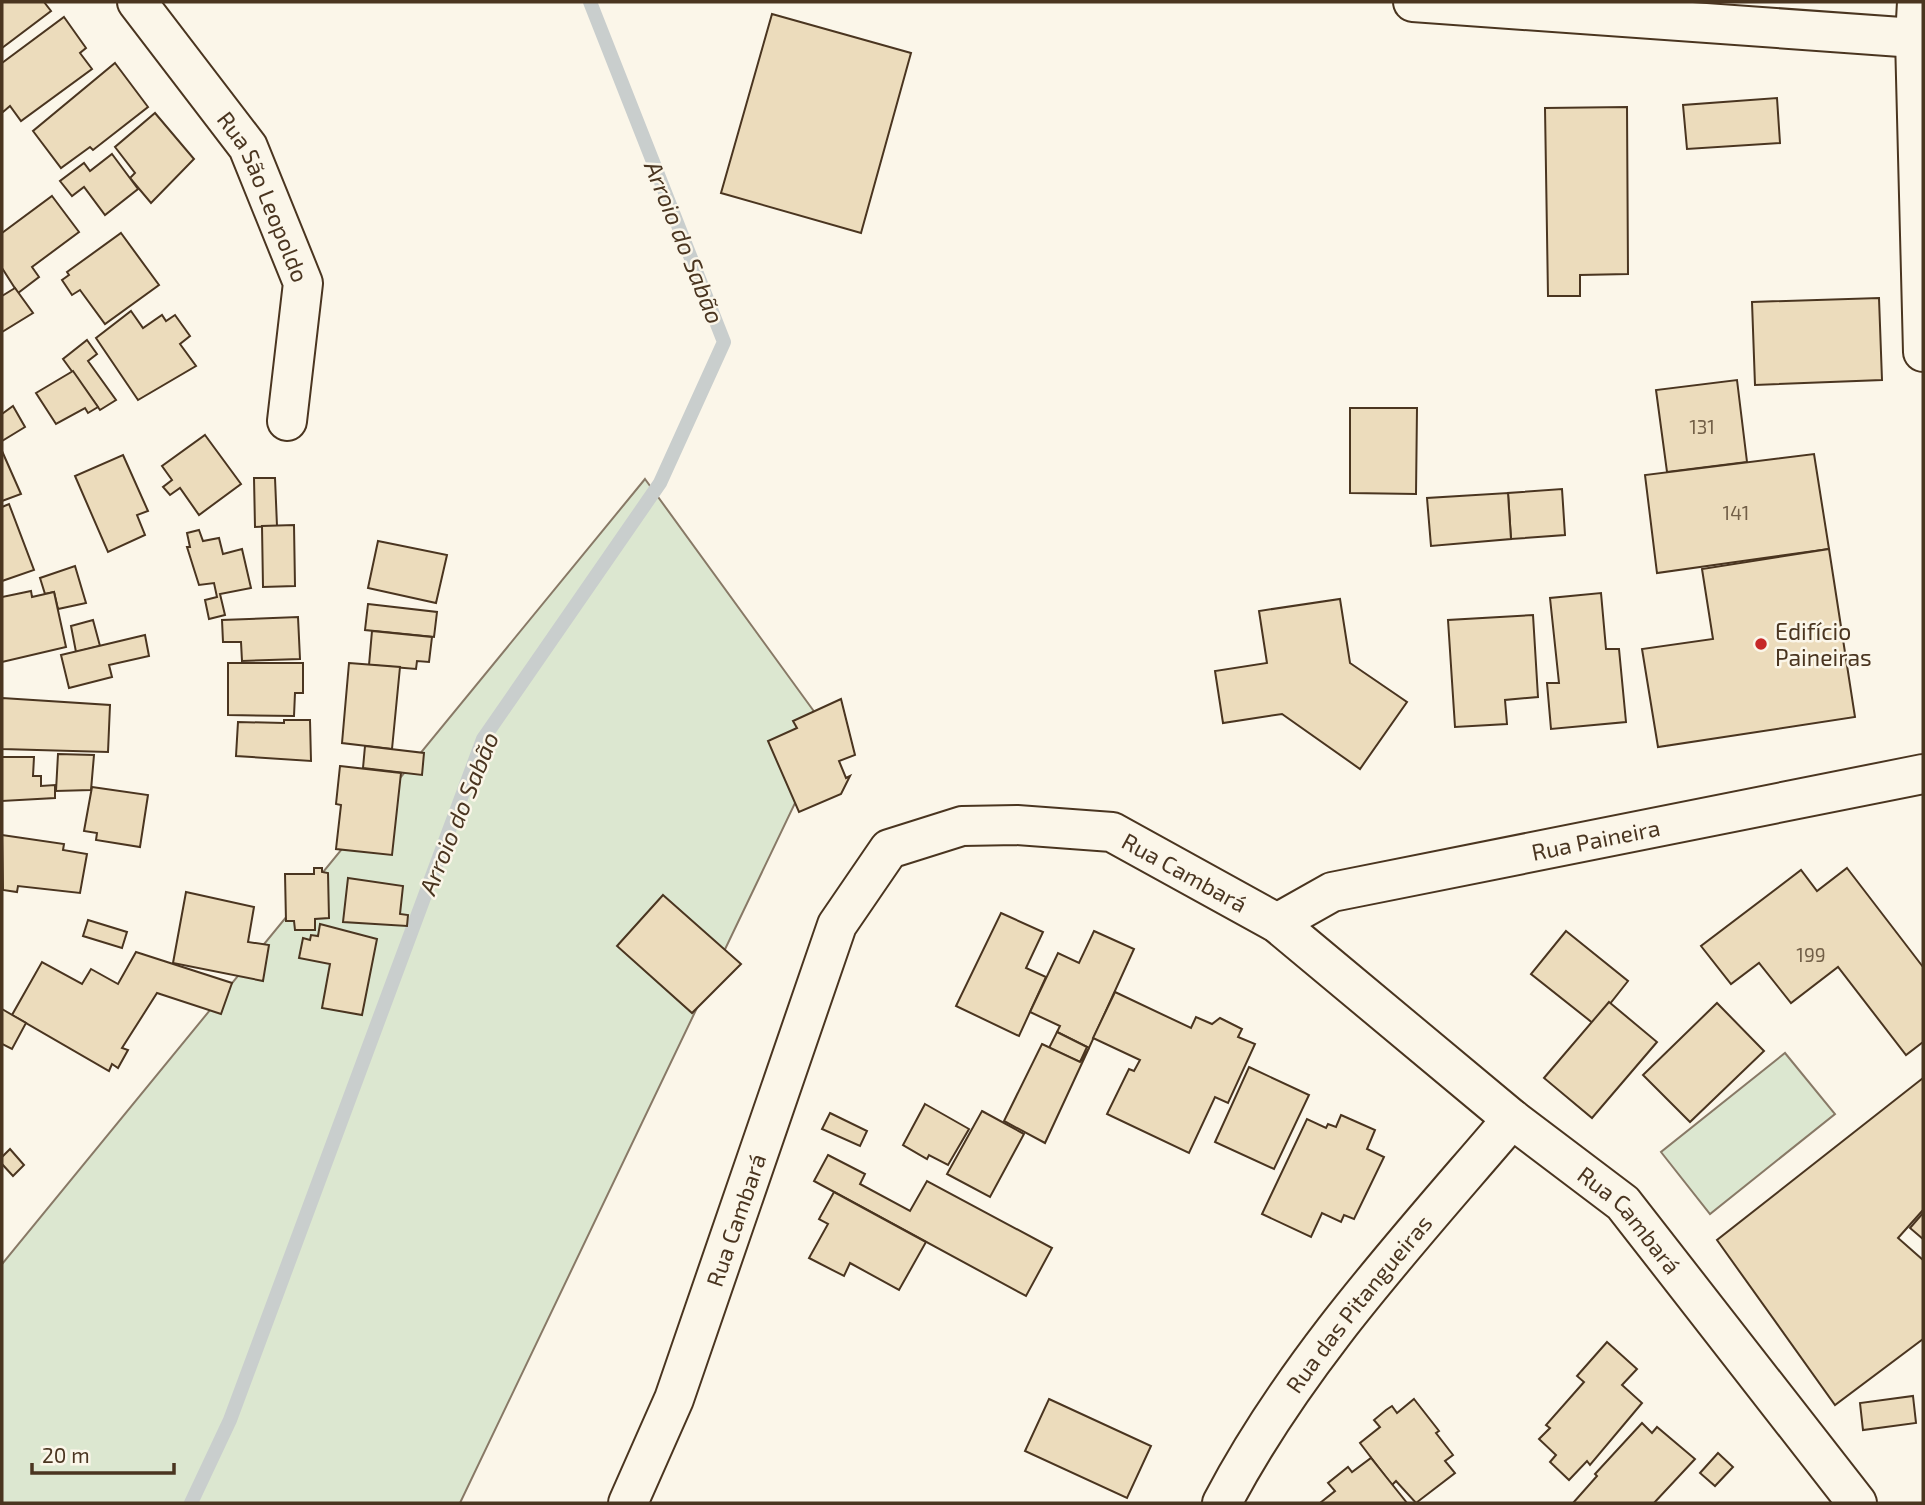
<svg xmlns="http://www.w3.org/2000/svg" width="1925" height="1505" viewBox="0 0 1925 1505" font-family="'Exo 2',sans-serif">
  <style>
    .green { fill: #dce7d0; stroke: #887966; stroke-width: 2 }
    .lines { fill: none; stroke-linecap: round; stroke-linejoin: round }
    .stream { stroke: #c9cecd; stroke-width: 14 }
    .building { fill: #ecdcbc; stroke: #4a3520; stroke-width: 2 }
    .street-casing { stroke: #4a3520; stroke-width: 42 }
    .secondary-casing { stroke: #4a3520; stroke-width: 42 }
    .street { stroke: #fbf6e9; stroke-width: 38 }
    .secondary { stroke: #fbf6e9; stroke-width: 38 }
    .poi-dot { fill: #c62828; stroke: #fbf6e9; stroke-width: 2.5 }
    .labels { text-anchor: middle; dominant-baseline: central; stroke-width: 5; stroke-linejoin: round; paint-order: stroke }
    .number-label { font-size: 19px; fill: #725f47 }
    .street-label { font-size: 23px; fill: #4a3520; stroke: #fbf6e9 }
    .poi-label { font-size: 23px; fill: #4a3520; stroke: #fbf6e9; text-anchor: start }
    .water-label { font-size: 24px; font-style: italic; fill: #4a3520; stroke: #fbf6e9 }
  </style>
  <rect width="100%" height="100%" fill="#fbf6e9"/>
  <g class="green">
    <path d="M645 479 829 732 460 1503H2V1264Z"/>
    <path d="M1785 1053 1835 1114 1710 1214 1661 1152Z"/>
  </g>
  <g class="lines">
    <path class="stream" d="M191 1503 230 1420 483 739 660 483 724 342 590 2"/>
  </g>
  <g class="building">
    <path d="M2 2H44L51 11 2 48Z"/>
    <path d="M772 14 911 53 861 233 721 193Z"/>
    <path d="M64 17 86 48 80 53 92 69 21 121 10 106 3 112 2 110V63Z"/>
    <path d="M115 63 148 107 93 150 90 147 61 168 33 131Z"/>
    <path d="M1777 98 1780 143 1687 149 1683 105Z"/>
    <path d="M1627 107 1628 274 1580 275V296H1548L1545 108Z"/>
    <path d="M155 113 194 159 151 203 130 178 135 173 115 147Z"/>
    <path d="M112 154 138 189 105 215 84 187 72 196 60 181 84 163 90 171Z"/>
    <path d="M52 196 79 232 32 267 39 277 18 293 2 268V233Z"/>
    <path d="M121 233 159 285 105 324 80 290 72 295 62 280 69 275 67 272Z"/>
    <path d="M15 288 33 313 2 332V296Z"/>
    <path d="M1879 298 1882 380 1755 385 1752 302Z"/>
    <path d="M131 311 143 328 162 315 166 321 175 315 190 336 180 344 196 366 138 400 96 338Z"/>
    <path d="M87 340 97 354 88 361 116 400 100 410 63 359Z"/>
    <path d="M73 371 98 407 88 413 85 408 56 424 36 393Z"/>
    <path d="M1737 380 1747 462 1667 472 1656 390Z"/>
    <path d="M13 406 25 427 2 441V414Z"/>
    <path d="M1350 408H1417L1416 494 1350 493Z"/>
    <path d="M205 435 241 484 199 515 180 488 170 495 163 487 172 480 162 466Z"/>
    <path d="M2 451 21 494 2 501Z"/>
    <path d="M1814 454 1829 549 1657 573 1645 475Z"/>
    <path d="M123 455 148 511 137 515 145 535 108 552 75 476Z"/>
    <path d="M254 478H275L277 526 255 527Z"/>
    <path d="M1562 489 1565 535 1511 539 1508 493Z"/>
    <path d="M1508 493 1511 539 1431 546 1427 498Z"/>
    <path d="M9 504 34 570 2 581V507Z"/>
    <path d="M294 525 295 586 263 587 262 526Z"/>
    <path d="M199 530 203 541 219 538 223 554 242 549 251 588 220 594 225 615 209 619 205 600 217 597 214 583 199 585 187 547H190L187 533Z"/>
    <path d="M378 541 447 555 436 603 368 588Z"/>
    <path d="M1829 549 1855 717 1658 747 1642 649 1713 639 1702 569Z"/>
    <path d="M75 566 86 603 58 609 54 592 45 594 40 578Z"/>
    <path d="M31 591 32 597 54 592 66 647 2 662V597Z"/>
    <path d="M1601 593 1606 649H1619L1626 722 1551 729 1547 683H1559L1550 598Z"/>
    <path d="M1340 599 1350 663 1407 702 1360 769 1282 714 1223 723 1215 671 1267 663 1259 611Z"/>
    <path d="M368 604 437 612 434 637 365 630Z"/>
    <path d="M1533 615 1538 697 1505 700 1507 724 1455 727 1448 620Z"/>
    <path d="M298 617 300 659 242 661 241 642H223L222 620Z"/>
    <path d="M93 620 100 646 76 652 71 626Z"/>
    <path d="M372 631 432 637 429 662 417 661 416 669 369 665Z"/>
    <path d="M145 635 149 656 109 665 112 677 69 688 61 655Z"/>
    <path d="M228 663H303V693H295L294 716 228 715Z"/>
    <path d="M349 663 400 667 392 749 342 743Z"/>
    <path d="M2 698 110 705 108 752 2 749Z"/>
    <path d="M841 699 855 755 839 761 846 778 850 776 841 794 799 812 768 741 797 728 793 721Z"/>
    <path d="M284 720H310L311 761 236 756 238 722 284 723Z"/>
    <path d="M365 746 424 753 422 775 363 768Z"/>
    <path d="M58 754 94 755 91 790 56 791Z"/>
    <path d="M2 757H34L33 776H41V786L55 785V798L2 801Z"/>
    <path d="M340 766 401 773 392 855 336 849 341 805 336 804Z"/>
    <path d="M92 787 148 795 140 847 96 840 97 833 84 831Z"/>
    <path d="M2 835 64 844 63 850 87 854 80 893 18 886 17 892 3 890Z"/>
    <path d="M314 868H322V872L328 873 329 918 315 919V930H295L294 921H286L285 874H314Z"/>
    <path d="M1847 868 1923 967V1042L1906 1055 1838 967 1791 1003 1759 963 1731 984 1701 946 1801 870 1817 891Z"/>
    <path d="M348 878 403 886 400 914 408 915 407 926 343 922Z"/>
    <path d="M186 892 254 907 248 942 269 945 263 981 173 963Z"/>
    <path d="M663 895 741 964 692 1013 617 946Z"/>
    <path d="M1001 913 1043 932 1026 968 1046 977 1019 1036 956 1006Z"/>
    <path d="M88 920 127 932 122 948 83 936Z"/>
    <path d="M320 924 377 939 362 1015 322 1008 330 964 299 958 303 938 310 940 311 935 318 936Z"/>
    <path d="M1094 931 1134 949 1089 1048 1057 1032 1060 1026 1030 1012 1058 953 1079 963Z"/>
    <path d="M1566 931 1628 981 1594 1024 1531 974Z"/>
    <path d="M136 952 232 983 221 1014 157 993 122 1048 128 1050 118 1068 112 1064 109 1071 12 1015 42 962 82 984 91 969 118 984Z"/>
    <path d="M1115 992 1191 1028 1196 1017 1212 1024 1220 1018 1242 1029 1238 1037 1255 1044 1228 1103 1215 1097 1189 1153 1107 1114 1129 1069 1134 1071 1140 1060 1093 1038Z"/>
    <path d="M1609 1002 1657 1042 1592 1118 1544 1078Z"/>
    <path d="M1717 1003 1764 1051 1690 1122 1643 1075Z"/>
    <path d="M2 1009 26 1023 12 1049 2 1044Z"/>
    <path d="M1057 1032 1087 1047 1080 1062 1049 1048Z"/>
    <path d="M1042 1044 1080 1062 1089 1048 1045 1143 1004 1121Z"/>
    <path d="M1249 1067 1309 1095 1274 1169 1215 1142Z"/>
    <path d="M1923 1078V1210L1898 1238 1923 1260V1339L1835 1405 1717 1240Z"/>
    <path d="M925 1104 969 1129 948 1165 929 1155 927 1159 903 1145Z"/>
    <path d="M982 1111 1024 1134 990 1197 947 1174Z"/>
    <path d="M830 1113 867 1131 860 1146 822 1129Z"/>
    <path d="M1341 1115 1375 1130 1367 1149 1384 1157 1354 1219 1344 1215 1341 1222 1322 1213 1311 1237 1262 1214 1307 1119 1326 1128 1328 1124 1336 1127Z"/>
    <path d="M10 1149 24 1165 13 1176 2 1164V1157Z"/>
    <path d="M828 1155 865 1174 860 1184 910 1211 927 1181 1052 1248 1026 1296 814 1181Z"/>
    <path d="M834 1192 926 1242 899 1290 850 1263 844 1276 809 1258 828 1224 819 1219Z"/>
    <path d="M1923 1213V1239L1910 1228Z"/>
    <path d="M1607 1342 1637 1369 1622 1385 1642 1403 1590 1465 1587 1461 1569 1480 1550 1462 1556 1455 1539 1439 1550 1428 1546 1425 1584 1382 1577 1376Z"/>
    <path d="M1913 1396 1916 1423 1863 1430 1860 1403Z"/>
    <path d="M1049 1399 1151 1446 1127 1498 1025 1451Z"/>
    <path d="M1414 1399 1439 1431 1436 1433 1453 1455 1445 1461 1455 1473 1416 1503 1396 1481 1392 1485 1360 1443 1380 1427 1374 1420 1386 1410 1392 1406 1397 1413Z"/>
    <path d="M1642 1423 1652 1433 1657 1427 1695 1459 1654 1503H1573L1597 1476 1595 1474Z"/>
    <path d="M1718 1453 1733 1467 1715 1486 1700 1473Z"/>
    <path d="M1371 1458 1407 1503H1320L1335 1491 1328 1483 1348 1467 1352 1472Z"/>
  </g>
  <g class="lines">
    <defs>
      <g id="street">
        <path id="s1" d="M137 2 248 147 303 283 287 421"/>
        <path id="s2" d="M1277 923 1332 892 1923 774"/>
        <path id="s3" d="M628 1503 674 1399 837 925 889 849 962 826 1017 825 1112 832 1277 923 1512 1119 1623 1203 1857 1503"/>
        <path id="s4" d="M1222 1503C1297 1360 1408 1241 1512 1119"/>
      </g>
      <g id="secondary">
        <path d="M1413 2 1915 38"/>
        <path d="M1917 2 1915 38 1923 352"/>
      </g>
    </defs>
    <use href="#street" class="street-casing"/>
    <use href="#secondary" class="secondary-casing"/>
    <use href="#street" class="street"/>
    <use href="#secondary" class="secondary"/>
  </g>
  <circle class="poi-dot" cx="1761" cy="644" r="7"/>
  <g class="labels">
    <g class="number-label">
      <text x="1702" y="426">131</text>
      <text x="1736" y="512">141</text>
      <text x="1811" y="954">199</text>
    </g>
    <g class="street-label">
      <text stroke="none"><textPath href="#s1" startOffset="234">Rua São Leopoldo</textPath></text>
      <text stroke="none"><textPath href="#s2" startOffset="332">Rua Paineira</textPath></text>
      <text stroke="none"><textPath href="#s3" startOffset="1017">Rua Cambará</textPath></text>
      <text stroke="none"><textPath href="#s3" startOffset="303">Rua Cambará</textPath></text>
      <text stroke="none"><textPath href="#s3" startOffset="1584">Rua Cambará</textPath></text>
      <text stroke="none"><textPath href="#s4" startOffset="242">Rua das Pitangueiras</textPath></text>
    </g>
    <g class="poi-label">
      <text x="1775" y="631">Edifício<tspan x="1775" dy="26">Paineiras</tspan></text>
    </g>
    <g class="water-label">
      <text transform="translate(685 242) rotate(68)">Arroio do Sabão</text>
      <text transform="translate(458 813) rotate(-68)">Arroio do Sabão</text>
    </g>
  </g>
  <rect width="1925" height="1505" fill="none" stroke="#4a3520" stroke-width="7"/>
  <path d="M32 1463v10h142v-10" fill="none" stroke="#4a3520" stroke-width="3.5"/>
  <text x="42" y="1463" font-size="21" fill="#4a3520" stroke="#fbf6e9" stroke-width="5" paint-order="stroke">20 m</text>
</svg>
